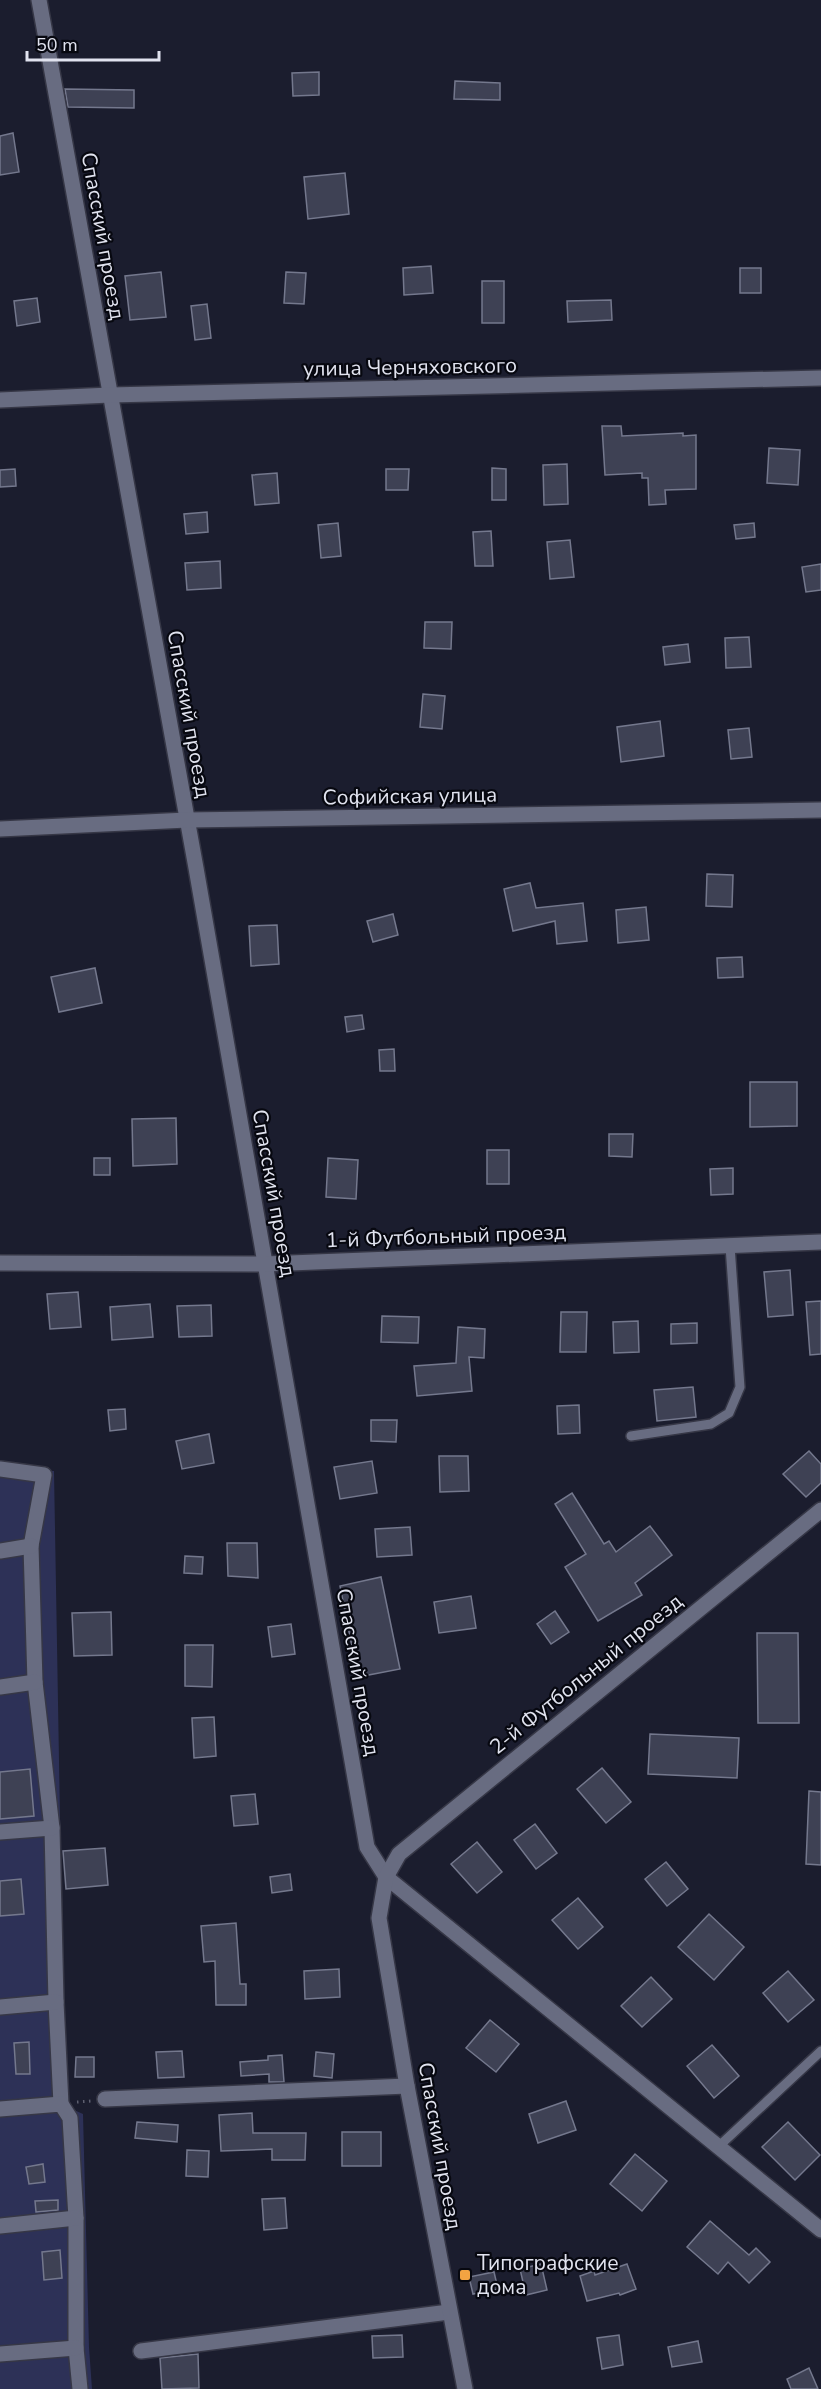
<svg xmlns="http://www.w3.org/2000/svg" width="821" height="2389" viewBox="0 0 821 2389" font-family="'Nunito Sans',sans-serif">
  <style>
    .green { fill: #2d3157 }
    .building { fill: #3e4154; stroke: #74788d; stroke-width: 1.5 }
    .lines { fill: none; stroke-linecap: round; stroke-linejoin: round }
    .service-casing { stroke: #363746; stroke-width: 12 }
    .minor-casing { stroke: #363746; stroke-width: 18 }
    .tertiary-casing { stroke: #363746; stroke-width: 18 }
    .path { stroke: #5e6070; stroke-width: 3; stroke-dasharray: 1.5 4.5; stroke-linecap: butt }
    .service { stroke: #686c81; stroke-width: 9 }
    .minor { stroke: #686c81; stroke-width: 15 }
    .tertiary { stroke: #686c81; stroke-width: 15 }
    .poi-dot { fill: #f3a442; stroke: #070810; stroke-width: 2 }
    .labels { text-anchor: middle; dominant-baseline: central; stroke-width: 4.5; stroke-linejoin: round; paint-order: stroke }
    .street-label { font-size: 21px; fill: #e1e3ef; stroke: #070810 }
    .poi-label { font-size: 21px; fill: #e1e3ef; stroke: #070810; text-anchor: start }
  </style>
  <rect width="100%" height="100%" fill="#1b1d2e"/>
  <path class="green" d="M0 1468 54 1471 65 2106 83 2114 89 2347 92 2389H0Z"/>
  <g class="building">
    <path d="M319 72V95L293 96 292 73Z"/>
    <path d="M455 81 500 83V100L454 99Z"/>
    <path d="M65 89 134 90V108L68 107Z"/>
    <path d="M13 133 19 172 0 175V136Z"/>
    <path d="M345 173 349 214 308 219 304 177Z"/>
    <path d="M431 266 433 293 404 295 403 268Z"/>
    <rect x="740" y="268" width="21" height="25"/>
    <path d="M161 272 166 317 130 320 125 276Z"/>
    <path d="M286 272 306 273 304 304 284 303Z"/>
    <rect x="482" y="281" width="22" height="42"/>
    <path d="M37 298 40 322 17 326 14 301Z"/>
    <path d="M611 300 612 320 568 322 567 301Z"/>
    <path d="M207 304 211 338 195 340 191 306Z"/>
    <path d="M602 426H621L622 436 683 433V436L696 435V489L665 490 666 504 649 505 648 478H642V473L605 475Z"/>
    <path d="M769 448 800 450 798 485 767 483Z"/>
    <path d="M567 464 568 504 544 505 543 465Z"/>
    <path d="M492 468 506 469V500H492Z"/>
    <path d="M15 469 16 486 0 487V470Z"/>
    <path d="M386 469H409L408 490H386Z"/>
    <path d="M277 473 279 503 255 505 252 475Z"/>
    <path d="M207 512 208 532 186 534 184 514Z"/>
    <path d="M338 523 341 556 321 558 318 525Z"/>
    <path d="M754 523 755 537 736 539 734 525Z"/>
    <path d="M491 531 493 566H475L473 532Z"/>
    <path d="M570 540 574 577 550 579 547 542Z"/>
    <path d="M220 561 221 588 187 590 185 563Z"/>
    <path d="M821 564V590L806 592 802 567Z"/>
    <path d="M425 622H452L451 649 424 648Z"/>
    <path d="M749 637 751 667 726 668 725 638Z"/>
    <path d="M688 644 690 662 665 665 663 647Z"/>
    <path d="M423 694 445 696 442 729 420 727Z"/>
    <path d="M660 721 664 756 621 762 617 727Z"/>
    <path d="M749 728 752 757 731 759 728 730Z"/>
    <path d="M707 874 733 875 732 907 706 906Z"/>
    <path d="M530 883 536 908 583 903 587 941 557 944 555 921 513 931 504 889Z"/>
    <path d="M646 907 649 940 618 943 616 910Z"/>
    <path d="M393 914 398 935 373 942 367 921Z"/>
    <path d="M277 925 279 964 251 966 249 926Z"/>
    <path d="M742 957 743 977 718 978 717 958Z"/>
    <path d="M95 968 102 1003 59 1012 51 977Z"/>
    <path d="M362 1015 364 1029 347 1032 345 1017Z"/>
    <path d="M394 1049 395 1071H380L379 1050Z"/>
    <path d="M750 1082H797V1126L750 1127Z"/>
    <path d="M176 1118 177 1164 133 1166 132 1119Z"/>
    <path d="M609 1134H633L632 1157 609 1156Z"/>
    <rect x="487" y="1150" width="22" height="34"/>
    <rect x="94" y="1158" width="16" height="17"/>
    <path d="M328 1158 358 1160 356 1199 326 1197Z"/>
    <path d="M733 1168V1194L711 1195 710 1169Z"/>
    <path d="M790 1270 793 1315 768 1317 764 1272Z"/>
    <path d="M78 1292 81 1327 50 1329 47 1294Z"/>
    <path d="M821 1301V1354L810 1355 806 1302Z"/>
    <path d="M150 1304 153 1337 112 1340 110 1307Z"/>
    <path d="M211 1305 212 1336 179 1337 177 1306Z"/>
    <path d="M561 1312H587L586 1352H560Z"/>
    <path d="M382 1316 419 1317 418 1343 381 1342Z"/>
    <path d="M638 1321 639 1352 614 1353 613 1322Z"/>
    <path d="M697 1323V1343L671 1344V1324Z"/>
    <path d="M458 1327 485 1329 484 1358 469 1357 472 1391 417 1396 414 1366 456 1363Z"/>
    <path d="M693 1387 696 1417 657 1421 654 1390Z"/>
    <path d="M579 1405 580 1433 558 1434 557 1406Z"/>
    <path d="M125 1409 126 1429 110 1431 108 1410Z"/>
    <path d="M371 1420H397L396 1442 371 1441Z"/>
    <path d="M209 1434 214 1463 182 1469 176 1441Z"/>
    <path d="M809 1451 821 1464V1483L806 1497 783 1474Z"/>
    <path d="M439 1456H468L469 1491 440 1492Z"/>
    <path d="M372 1461 377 1493 340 1499 334 1467Z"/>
    <path d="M572 1493 604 1544 609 1541 616 1552 650 1526 672 1555 635 1583 642 1595 598 1621 565 1567 586 1554 555 1504Z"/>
    <path d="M410 1527 412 1555 377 1557 375 1529Z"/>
    <path d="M227 1543H257L258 1578 228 1576Z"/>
    <path d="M185 1556 203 1557 202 1574 184 1573Z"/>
    <path d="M381 1577 400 1669 358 1677 340 1586Z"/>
    <path d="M471 1596 476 1628 439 1633 434 1602Z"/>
    <path d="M555 1611 569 1632 551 1644 537 1624Z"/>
    <path d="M111 1612 112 1655 74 1656 72 1613Z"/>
    <path d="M291 1624 295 1654 272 1657 268 1627Z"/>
    <path d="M757 1633H798L799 1723H758Z"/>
    <path d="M185 1645H213L212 1687 185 1686Z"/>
    <path d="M214 1717 216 1756 194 1758 192 1718Z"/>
    <path d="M650 1734 739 1738 737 1778 648 1774Z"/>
    <path d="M602 1768 631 1802 606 1823 577 1789Z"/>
    <path d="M30 1769 34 1816 0 1819V1772Z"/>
    <path d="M809 1791 821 1792V1865L806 1864Z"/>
    <path d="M255 1794 258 1824 234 1826 231 1796Z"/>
    <path d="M535 1824 557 1853 536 1869 514 1840Z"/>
    <path d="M477 1842 502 1872 477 1893 451 1864Z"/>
    <path d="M105 1848 108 1885 66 1889 63 1851Z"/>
    <path d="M666 1862 688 1889 667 1906 645 1879Z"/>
    <path d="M290 1874 292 1890 272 1893 270 1877Z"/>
    <path d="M21 1879 24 1914 0 1916V1881Z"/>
    <path d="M578 1898 603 1927 578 1949 552 1920Z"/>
    <path d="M709 1914 744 1947 714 1980 678 1947Z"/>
    <path d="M236 1923 240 1984H246V2005H216L215 1961 204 1962 201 1926Z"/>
    <path d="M339 1969 340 1997 305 1999 304 1971Z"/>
    <path d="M788 1971 814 2000 788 2022 763 1993Z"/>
    <path d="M651 1977 672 1999 642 2027 621 2006Z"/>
    <path d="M490 2020 519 2044 496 2072 466 2048Z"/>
    <path d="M29 2042 30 2074H16L14 2043Z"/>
    <path d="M712 2045 739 2076 714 2098 687 2066Z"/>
    <path d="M182 2051 184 2077 158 2078 156 2052Z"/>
    <path d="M316 2052 334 2054 332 2078 314 2076Z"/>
    <path d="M282 2055 284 2082H269V2074L241 2076 240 2062 268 2060V2056Z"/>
    <path d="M76 2057H94V2077H75Z"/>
    <path d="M566 2101 576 2130 538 2143 529 2114Z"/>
    <path d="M252 2113 253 2133H306L305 2160H272V2149L221 2151 219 2115Z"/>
    <path d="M137 2122 178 2125 177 2142 135 2138Z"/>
    <path d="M788 2122 820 2155 795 2180 762 2147Z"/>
    <rect x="342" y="2132" width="39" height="34"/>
    <path d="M187 2150 209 2151 208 2177 186 2176Z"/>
    <path d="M635 2154 667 2181 642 2211 610 2184Z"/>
    <path d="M43 2164 45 2182 29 2184 26 2167Z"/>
    <path d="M285 2198 287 2228 264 2230 262 2199Z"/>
    <path d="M58 2200V2210L36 2212 35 2201Z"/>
    <path d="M710 2221 749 2255 756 2248 770 2262 749 2283 728 2262 718 2274 687 2247Z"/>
    <path d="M60 2250 62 2278 44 2280 42 2252Z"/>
    <path d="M541 2264 547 2290 526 2295 520 2269Z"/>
    <path d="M627 2264 636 2289 620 2295 619 2293 587 2301 580 2276 594 2271 595 2275Z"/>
    <path d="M494 2272 498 2289 473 2294 469 2277Z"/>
    <path d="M402 2335 403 2357 373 2358 372 2336Z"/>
    <path d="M619 2335 623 2365 602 2369 597 2338Z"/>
    <path d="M698 2341 702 2362 672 2367 668 2347Z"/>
    <path d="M198 2354 199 2388 162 2389 160 2358Z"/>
    <path d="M809 2368 818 2389H791L787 2379Z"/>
  </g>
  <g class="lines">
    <defs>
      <g id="service">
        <path d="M631 1436 711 1424 729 1413 740 1387 730 1246"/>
        <path d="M718 2147 821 2051"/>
      </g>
      <g id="minor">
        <path d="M39 0 196 868 367 1847 386 1877 821 2230"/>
        <path d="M0 400 110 395 821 378"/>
        <path d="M0 829 187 820 821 810"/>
        <path d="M0 1263 265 1264 821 1242"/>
        <path d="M0 1469 44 1475 31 1546 35 1682 52 1828 56 2002 61 2104"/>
        <path d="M0 1551 31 1546"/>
        <path d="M0 1687 35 1682"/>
        <path d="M0 1832 52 1828"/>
        <path d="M0 2007 56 2002"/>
        <path d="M105 2099 407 2086"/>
        <path d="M0 2109 61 2104 70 2118 76 2218V2348L80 2389"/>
        <path d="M0 2226 76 2218"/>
        <path d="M141 2351 449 2312"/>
        <path d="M0 2354 76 2348"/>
      </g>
      <path id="tertiary" d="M465 2389 407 2086 379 1918 386 1877 399 1854 821 1510"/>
    </defs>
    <use href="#service" class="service-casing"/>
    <use href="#minor" class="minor-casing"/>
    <use href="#tertiary" class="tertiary-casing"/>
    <path class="path" d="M77 2102 91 2101"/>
    <use href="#service" class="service"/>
    <use href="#minor" class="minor"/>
    <use href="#tertiary" class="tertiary"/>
  </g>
  <rect class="poi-dot" x="459" y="2269" width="12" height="12" rx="3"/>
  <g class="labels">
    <g class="street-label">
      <text transform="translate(103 236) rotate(80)">Спасский проезд</text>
      <text transform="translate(410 367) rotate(-1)">улица Черняховского</text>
      <text transform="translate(189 714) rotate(80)">Спасский проезд</text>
      <text transform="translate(410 796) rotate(-1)">Софийская улица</text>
      <text transform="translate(274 1193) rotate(80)">Спасский проезд</text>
      <text transform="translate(446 1236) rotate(-2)">1-й Футбольный проезд</text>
      <text transform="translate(358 1672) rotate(80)">Спасский проезд</text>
      <text transform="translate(586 1674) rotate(-39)">2-й Футбольный проезд</text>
      <text transform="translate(440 2146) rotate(80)">Спасский проезд</text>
    </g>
    <g class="poi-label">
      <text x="477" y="2263">Типографские<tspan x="477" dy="24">дома</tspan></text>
    </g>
  </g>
  <path d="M27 51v9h132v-9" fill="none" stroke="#e1e3ef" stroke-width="3"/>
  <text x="36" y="51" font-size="18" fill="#e1e3ef" stroke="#070810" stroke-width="4.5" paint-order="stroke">50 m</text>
</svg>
